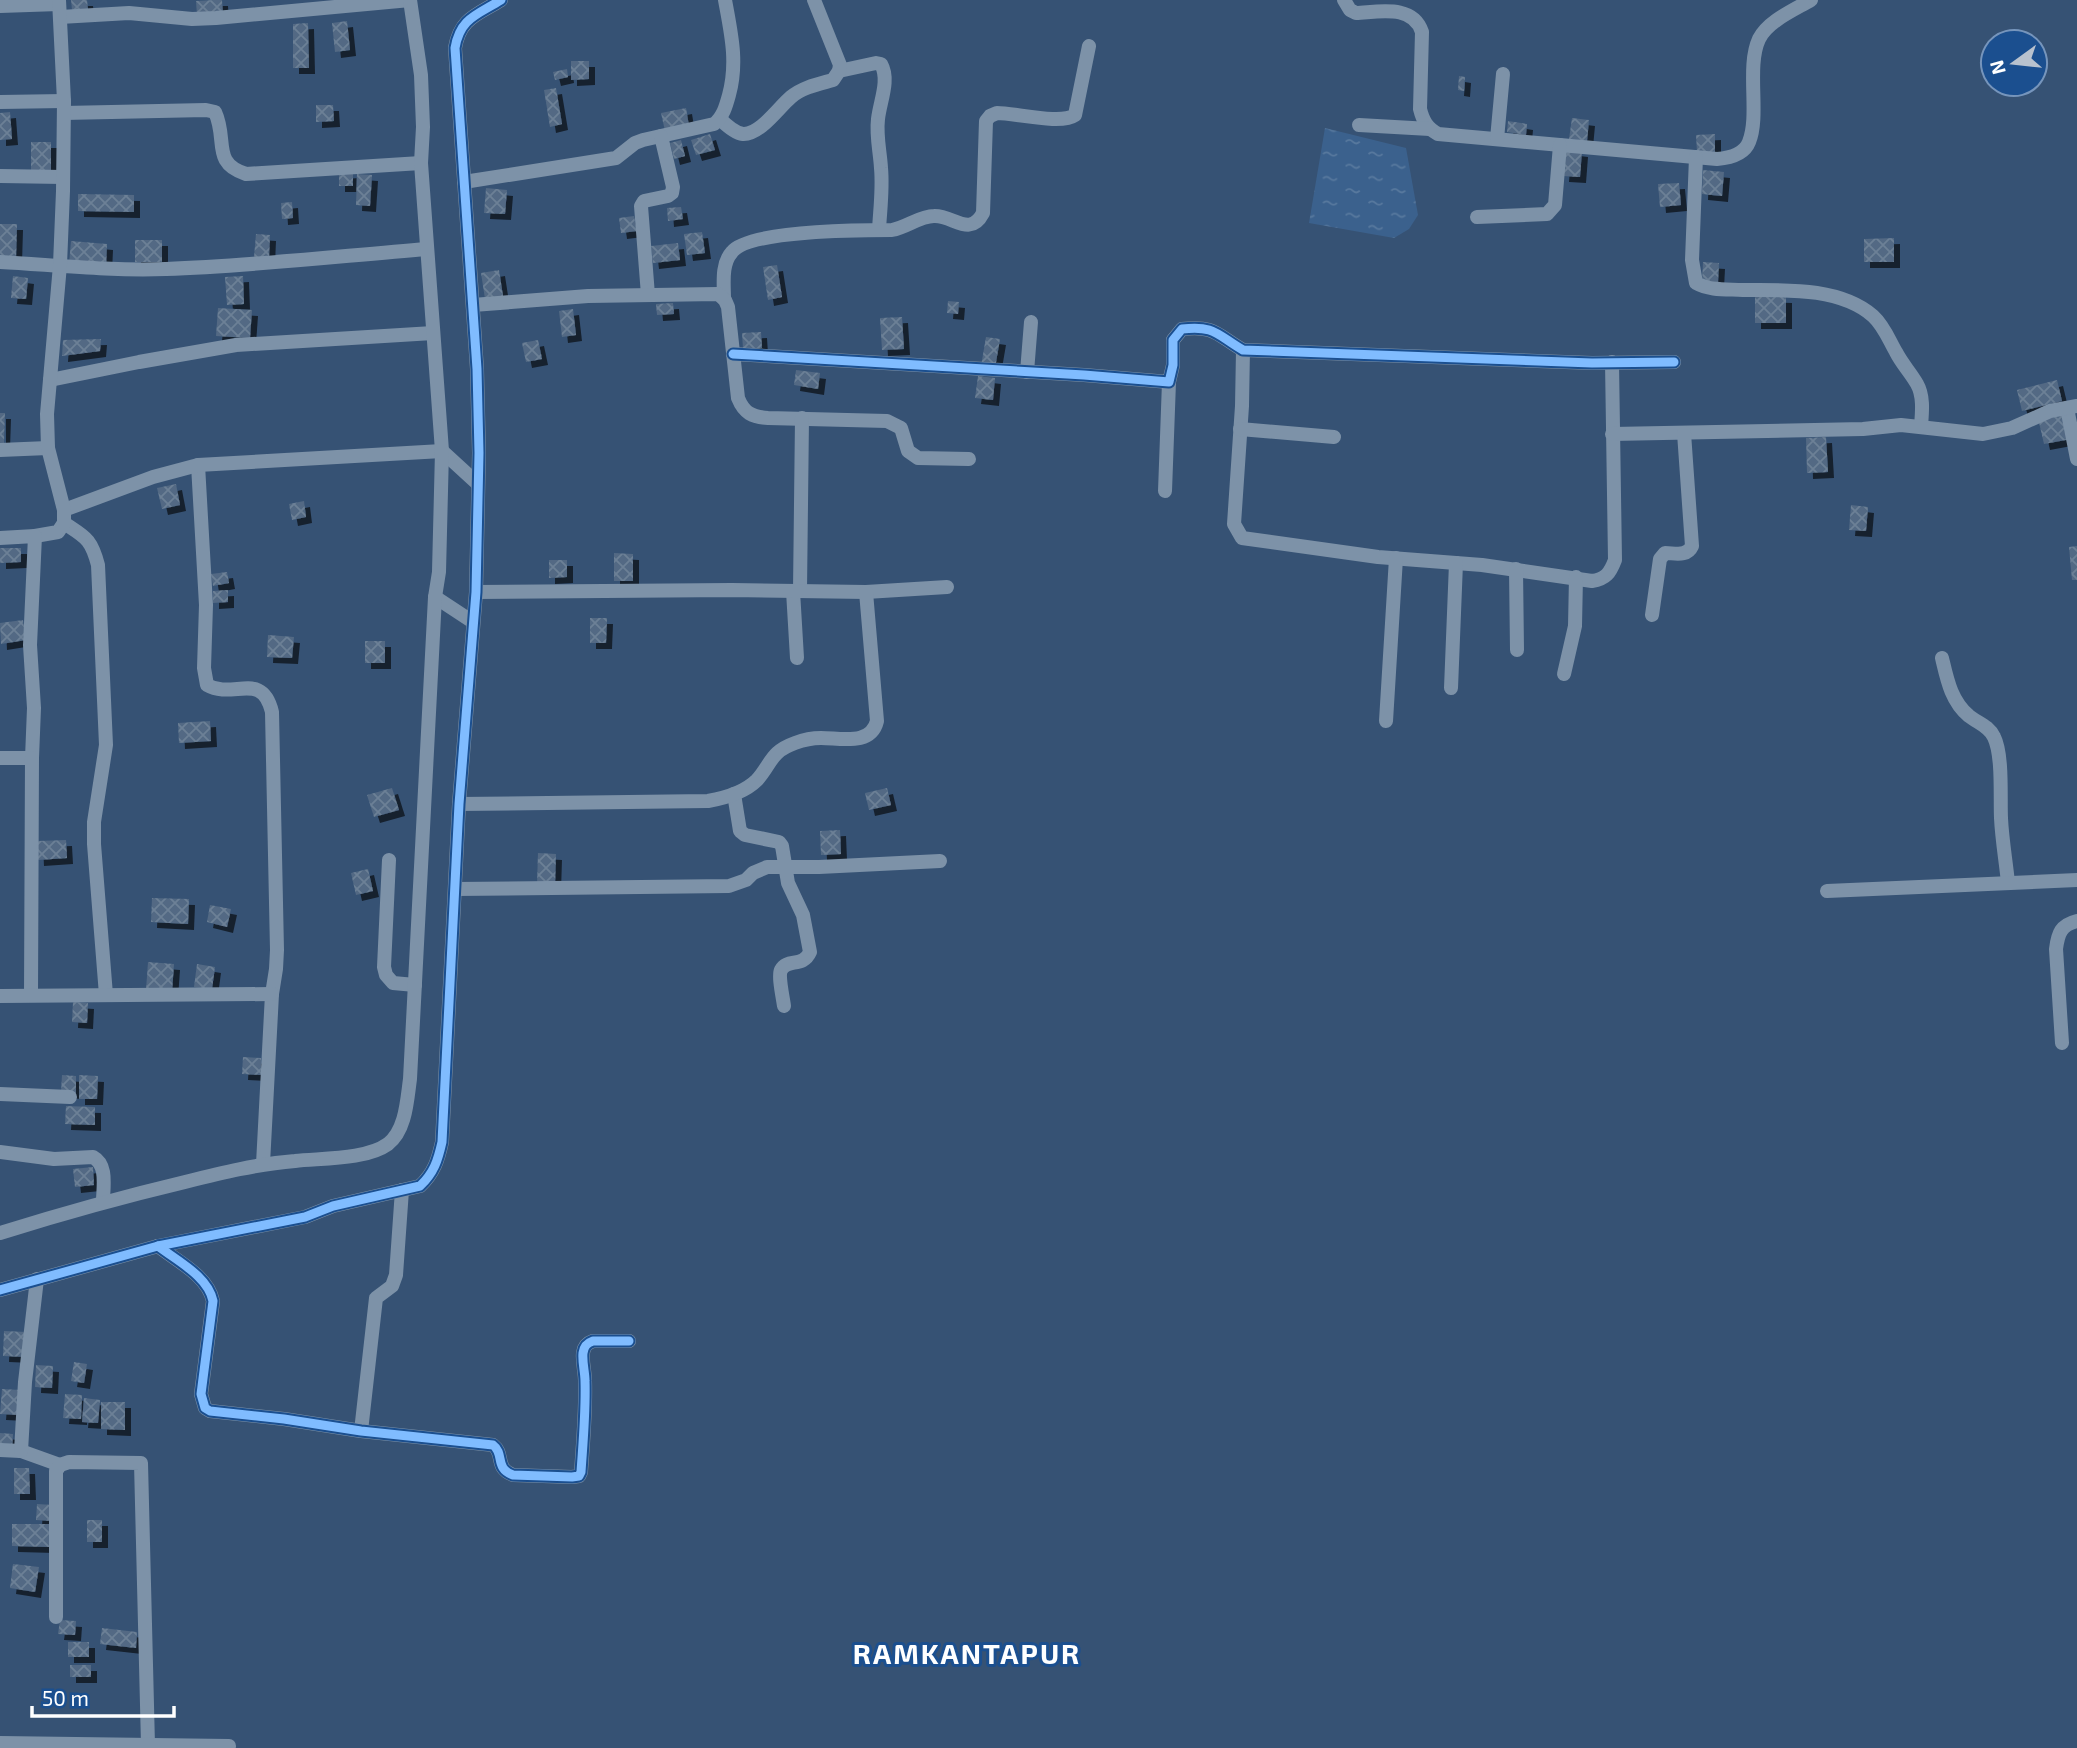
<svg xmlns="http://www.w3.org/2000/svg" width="2077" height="1748" viewBox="0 0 2077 1748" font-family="'Exo 2',sans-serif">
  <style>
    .water { fill: url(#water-ripples) }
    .building { fill: url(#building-cross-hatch); filter: url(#shadow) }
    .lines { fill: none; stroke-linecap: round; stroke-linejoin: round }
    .street { stroke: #7d92a8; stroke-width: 14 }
    .cycleway-casing { stroke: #1b4f8f; stroke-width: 13 }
    .cycleway { stroke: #80bcff; stroke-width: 9 }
    .labels { text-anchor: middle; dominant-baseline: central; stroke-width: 6; stroke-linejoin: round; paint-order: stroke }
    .district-label { font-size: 28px; font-weight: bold; letter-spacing: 2px; fill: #fff; stroke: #1b4f8f }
  </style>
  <defs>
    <pattern id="water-ripples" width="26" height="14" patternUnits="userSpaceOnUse" patternTransform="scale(1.75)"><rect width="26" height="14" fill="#3b618d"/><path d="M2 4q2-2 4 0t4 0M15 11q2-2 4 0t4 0" fill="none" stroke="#58799e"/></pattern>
    <pattern id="building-cross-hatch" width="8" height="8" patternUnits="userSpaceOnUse" patternTransform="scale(1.75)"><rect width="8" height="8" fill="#526984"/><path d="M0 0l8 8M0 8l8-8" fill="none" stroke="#6c8096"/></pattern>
    <filter id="shadow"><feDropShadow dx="6" dy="6" stdDeviation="0" flood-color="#0009"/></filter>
  </defs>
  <rect width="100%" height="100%" fill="#365274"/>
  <path class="water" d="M1325 128 1406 148 1418 215 1409 229 1394 238 1309 223Z"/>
  <g class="building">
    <path d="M71 0H87L88 9 72 10Z"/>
    <path d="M213 0H222L223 14 197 16 196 1Z"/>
    <path d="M347 21 350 50 335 52 332 23Z"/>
    <path d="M308 23 309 68H293V24Z"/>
    <path d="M571 61H589V79L571 80Z"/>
    <path d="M567 69 568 77 555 80 553 72Z"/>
    <path d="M1459 76 1465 77 1464 91 1458 90Z"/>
    <path d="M556 88 562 124 550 127 544 90Z"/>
    <path d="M316 105H333L334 121 316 122Z"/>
    <path d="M686 108 689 126 665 131 661 113Z"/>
    <path d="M10 112 12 139 0 140V113Z"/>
    <path d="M1572 118 1589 120 1587 141 1569 139Z"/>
    <path d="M1508 121 1527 124 1526 135 1507 132Z"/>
    <path d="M710 134 715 150 696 155 691 140Z"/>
    <path d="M1715 134V152H1697L1696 135Z"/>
    <path d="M681 140 685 156 674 159 670 143Z"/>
    <rect x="31" y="142" width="20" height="29"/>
    <path d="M1565 149 1582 151 1580 177 1563 176Z"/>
    <path d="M1703 170 1724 172 1722 196 1702 194Z"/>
    <path d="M353 172V186H339V173Z"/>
    <path d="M357 174 372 175 370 206 356 205Z"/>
    <path d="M1679 183 1681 205 1660 207 1658 184Z"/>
    <path d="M486 188 507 190 505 214 484 213Z"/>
    <path d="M78 194 134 195V212L78 211Z"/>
    <path d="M292 202 293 218 282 219 281 203Z"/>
    <path d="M681 207 683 219 668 221 667 208Z"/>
    <path d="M634 216 637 231 621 233 619 218Z"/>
    <path d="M0 224H17L16 258 0 257Z"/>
    <path d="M702 232 705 253 687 255 684 234Z"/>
    <path d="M256 234 270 235 269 258 254 257Z"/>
    <path d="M1894 238V262H1864V239Z"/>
    <rect x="135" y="240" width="27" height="22"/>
    <path d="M71 241 107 244 106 267 69 264Z"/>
    <path d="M678 243 680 260 653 263 651 246Z"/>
    <path d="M1703 262 1719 263 1718 282 1702 281Z"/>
    <path d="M777 265 782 297 768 300 763 267Z"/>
    <path d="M499 270 503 296 485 299 481 273Z"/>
    <path d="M13 276 28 278 26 299 11 298Z"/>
    <path d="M243 276 244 304 227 305 225 277Z"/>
    <path d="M1755 296 1786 297V323H1755Z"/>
    <path d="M948 301 959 302 958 314 947 313Z"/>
    <path d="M673 303 674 314 657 315 656 304Z"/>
    <path d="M218 308 252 310 250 338 216 336Z"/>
    <path d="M573 309 576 335 562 337 559 311Z"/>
    <path d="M902 317 904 349 882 350 880 318Z"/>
    <path d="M761 332 762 348 743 349 742 333Z"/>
    <path d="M986 337 1000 339 995 368 981 366Z"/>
    <path d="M101 339 100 351 62 356 63 340Z"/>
    <path d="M538 340 542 359 526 362 522 343Z"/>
    <path d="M796 370 820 373 818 389 794 385Z"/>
    <path d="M978 376 995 378 993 400 975 398Z"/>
    <path d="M2057 380 2062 401 2022 411 2017 390Z"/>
    <path d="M2065 412 2071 439 2044 444 2038 418Z"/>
    <path d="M0 413H5L4 443H0Z"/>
    <path d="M1826 437 1828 472 1807 473 1806 438Z"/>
    <path d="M176 484 180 505 162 509 157 488Z"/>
    <path d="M304 501 306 517 292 520 289 504Z"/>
    <path d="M1851 505 1868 507 1866 531 1849 530Z"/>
    <path d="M2077 546V580H2072L2069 547Z"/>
    <path d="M0 548H21V562L0 563Z"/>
    <path d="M614 553 633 554V581H614Z"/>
    <path d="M549 560H567V577L549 578Z"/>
    <path d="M227 572 229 583 213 586 211 574Z"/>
    <path d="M228 590V602L213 603V591Z"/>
    <path d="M590 618H607L606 643H590Z"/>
    <path d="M23 620 26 640 1 644 0 623Z"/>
    <path d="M268 635 294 637 292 658 267 657Z"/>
    <rect x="365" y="641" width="20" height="22"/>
    <path d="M210 721 211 741 179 743 178 723Z"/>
    <path d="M392 788 399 810 374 817 367 795Z"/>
    <path d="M887 788 891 805 869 810 865 793Z"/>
    <path d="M840 830 841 854 821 855 820 831Z"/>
    <path d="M66 840 67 858 38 860 37 841Z"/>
    <path d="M538 853 556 854 555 885 537 884Z"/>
    <path d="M368 869 373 891 356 895 351 873Z"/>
    <path d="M152 898 189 899 188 924 151 922Z"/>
    <path d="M210 905 231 909 227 927 207 922Z"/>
    <path d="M148 962 174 964 172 992 146 990Z"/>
    <path d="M197 964 215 967 212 989 194 987Z"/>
    <path d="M73 1002 88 1003 87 1023 72 1022Z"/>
    <path d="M243 1057 261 1058V1075L242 1074Z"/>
    <path d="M62 1075 76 1076V1093L61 1092Z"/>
    <path d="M79 1075 98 1076 97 1099H79Z"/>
    <path d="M66 1106 95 1107V1125L65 1124Z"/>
    <path d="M93 1167 94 1185 75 1187 73 1169Z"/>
    <path d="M4 1331 27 1332 26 1357 3 1356Z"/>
    <path d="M74 1362 87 1364 84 1383 71 1381Z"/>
    <path d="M36 1365 53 1366 52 1388 35 1387Z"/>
    <path d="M2 1389 21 1390 19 1415 0 1414Z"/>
    <path d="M65 1394 82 1395 81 1419 63 1418Z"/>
    <path d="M84 1398 100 1400 98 1423 82 1422Z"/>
    <path d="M101 1402H125V1430L101 1429Z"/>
    <path d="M0 1433 13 1434 12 1448 0 1447Z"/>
    <path d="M14 1468H29L30 1494H14Z"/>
    <path d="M37 1504 53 1505 52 1521 36 1520Z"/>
    <rect x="87" y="1520" width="15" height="22"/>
    <path d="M12 1524H49V1547L12 1546Z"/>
    <path d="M13 1564 39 1567 35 1592 10 1588Z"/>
    <path d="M60 1620 76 1621 75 1635 58 1634Z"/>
    <path d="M102 1628 137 1632 136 1648 100 1644Z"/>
    <rect x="68" y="1642" width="21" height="15"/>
    <rect x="70" y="1665" width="21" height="12"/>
  </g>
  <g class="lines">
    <g class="street">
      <path d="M1344 0 1350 10 1356 13C1379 12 1413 4 1422 32L1420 109C1423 121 1427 128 1438 134L1717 159C1729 158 1744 155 1749 142 1760 115 1746 67 1759 39 1768 21 1794 10 1811 0"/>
      <path d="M0 6 59 4"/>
      <path d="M60 17 129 13 192 19 216 18 410 0"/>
      <path d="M839 71 876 63 881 64C890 80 880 101 878 119 876 136 880 151 881 168 883 189 880 210 879 230"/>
      <path d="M0 102 64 101"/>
      <path d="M64 113 206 110 215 112C228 140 211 163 246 174L421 163"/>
      <path d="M720 119C726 125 735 133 743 134 760 135 779 107 791 97 803 87 819 84 833 80L839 71 840 65 814 0"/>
      <path d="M1359 125 1430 129"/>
      <path d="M1497 139 1503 74"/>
      <path d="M1696 157 1692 260 1696 283C1710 291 1728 289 1743 290 1784 290 1840 287 1873 316 1884 326 1889 340 1896 352 1902 364 1911 373 1917 384 1924 396 1922 413 1921 426"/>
      <path d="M0 176 63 177"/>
      <path d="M464 182 616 158 635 143 643 140 714 124C723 117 726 106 729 95 738 62 731 33 725 0"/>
      <path d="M1477 217 1547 214 1555 205 1560 145"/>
      <path d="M0 262C55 265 110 271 166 269 253 266 340 256 427 249"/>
      <path d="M648 295 641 206 644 201 668 196 672 193 673 187 661 136"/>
      <path d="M724 299C724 284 721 264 732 252 748 230 862 230 892 230 907 227 920 216 934 216 953 215 970 238 983 213L986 121 990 116 997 113C1016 113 1061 125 1075 115L1089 46"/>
      <path d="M473 305 588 296 718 294 725 300 728 307 738 398C744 413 752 417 768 418L887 421 901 428 908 451 918 458 969 459"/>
      <path d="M1243 350 1242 406 1234 524 1242 538 1378 557 1482 565 1592 581C1606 579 1610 573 1615 560L1612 362"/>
      <path d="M733 354 1084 375 1169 382 1173 365V340L1182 329C1215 325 1217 335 1243 350L1592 363 1674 362"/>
      <path d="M1027 372 1031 322"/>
      <path d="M50 380 139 362 236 345 433 333"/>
      <path d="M2067 408 2077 459"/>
      <path d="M1240 429 1334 437"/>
      <path d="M1612 434 1863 429 1901 425 1983 434 2012 428 2050 411 2077 406"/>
      <path d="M0 450 48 448"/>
      <path d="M198 465 206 605 204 668 207 685C233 700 262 670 272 712L277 950 276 969 272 994 263 1164"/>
      <path d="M1165 491 1169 382"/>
      <path d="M64 510 153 477 198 465 442 451 478 484"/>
      <path d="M64 523C85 537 91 538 98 565L106 745 94 822V844L106 995"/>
      <path d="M35 536 58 532 64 523V510L48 448 47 414 60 265 63 191 64 101 59 0"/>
      <path d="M0 538 35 536 30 645 34 708 32 758H0"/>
      <path d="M1516 569 1517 650"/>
      <path d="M793 591 797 658"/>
      <path d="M800 591 802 418"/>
      <path d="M476 592 732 590 866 592 947 587"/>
      <path d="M435 597 473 622"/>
      <path d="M1652 615 1660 559 1665 553C1675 553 1687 557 1692 546L1684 433"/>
      <path d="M1942 658C1947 679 1951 701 1969 716 1978 723 1989 726 1994 737 2003 755 2000 797 2001 818 2002 840 2006 862 2008 883"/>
      <path d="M1564 674 1575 626 1576 577"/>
      <path d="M1451 688 1456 563"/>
      <path d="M1386 721 1396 558"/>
      <path d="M734 794 740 831 745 835 779 842 782 846 788 883 803 915 810 952C803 968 787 958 781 970 778 976 783 998 784 1006"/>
      <path d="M459 804 708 801C725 798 744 793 757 780 772 763 770 752 795 743 803 740 812 738 821 738 841 738 871 746 877 721L866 592"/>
      <path d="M389 860 384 967 386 975 393 983 415 985"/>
      <path d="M455 889 729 886 746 880 753 873 767 867H819L940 861"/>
      <path d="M1827 891 2077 880"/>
      <path d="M31 995 32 758"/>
      <path d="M0 996 272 994"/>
      <path d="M2062 1043 2056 949C2058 933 2061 925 2077 921"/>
      <path d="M0 1094 70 1097"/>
      <path d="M0 1152 54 1159 93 1157C108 1165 103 1187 103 1202"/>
      <path d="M0 1233C61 1214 122 1197 185 1182 221 1173 257 1164 295 1161 321 1158 366 1160 388 1144 406 1130 407 1100 410 1079L435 597 439 572 442 451 421 163 423 127 421 75 410 0"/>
      <path d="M158 1246C177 1261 208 1276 213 1301L201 1394 205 1408 210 1411 284 1419 361 1431 493 1445C505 1454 494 1468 513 1475L572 1477 579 1476 581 1472C583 1442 586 1411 585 1381 585 1372 582 1362 583 1353 584 1346 587 1343 593 1341H629"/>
      <path d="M0 1290 158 1246 305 1217 333 1206 420 1186C434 1173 438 1160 442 1142L459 804 476 592 479 453 477 369 455 48C460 18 477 15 501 0"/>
      <path d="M361 1431 376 1298 392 1286 396 1275 402 1190"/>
      <path d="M0 1450 21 1451 60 1465"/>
      <path d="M21 1451 25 1382 37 1279"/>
      <path d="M56 1617V1471L60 1465 69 1462 141 1463 148 1745"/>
      <path d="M0 1743 229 1746"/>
    </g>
    <defs>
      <g id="cycleway">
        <path d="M733 354 1084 375 1169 382 1173 365V340L1182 329C1215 325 1217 335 1243 350L1592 363 1674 362"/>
        <path d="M158 1246C177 1261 208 1276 213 1301L201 1394 205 1408 210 1411 284 1419 361 1431 493 1445C505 1454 494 1468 513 1475L572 1477 579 1476 581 1472C583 1442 586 1411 585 1381 585 1372 582 1362 583 1353 584 1346 587 1343 593 1341H629"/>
        <path d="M0 1290 158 1246 305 1217 333 1206 420 1186C434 1173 438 1160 442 1142L459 804 476 592 479 453 477 369 455 48C460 18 477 15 501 0"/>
      </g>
    </defs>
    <use href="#cycleway" class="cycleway-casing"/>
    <use href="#cycleway" class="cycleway"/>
  </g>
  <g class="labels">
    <g class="district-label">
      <text x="967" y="1653">RAMKANTAPUR</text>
    </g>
  </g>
  <g transform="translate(2014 63) rotate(255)"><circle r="33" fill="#1b4f8f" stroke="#7695bc" stroke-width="2"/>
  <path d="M0-5L12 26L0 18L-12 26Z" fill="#b9c2ce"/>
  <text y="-10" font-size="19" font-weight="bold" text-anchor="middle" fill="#ffffff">N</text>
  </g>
  <path d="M32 1706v10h142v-10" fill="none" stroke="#ffffff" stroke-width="3.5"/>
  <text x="42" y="1706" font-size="21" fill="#ffffff" stroke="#1b4f8f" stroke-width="5" paint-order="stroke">50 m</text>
</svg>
